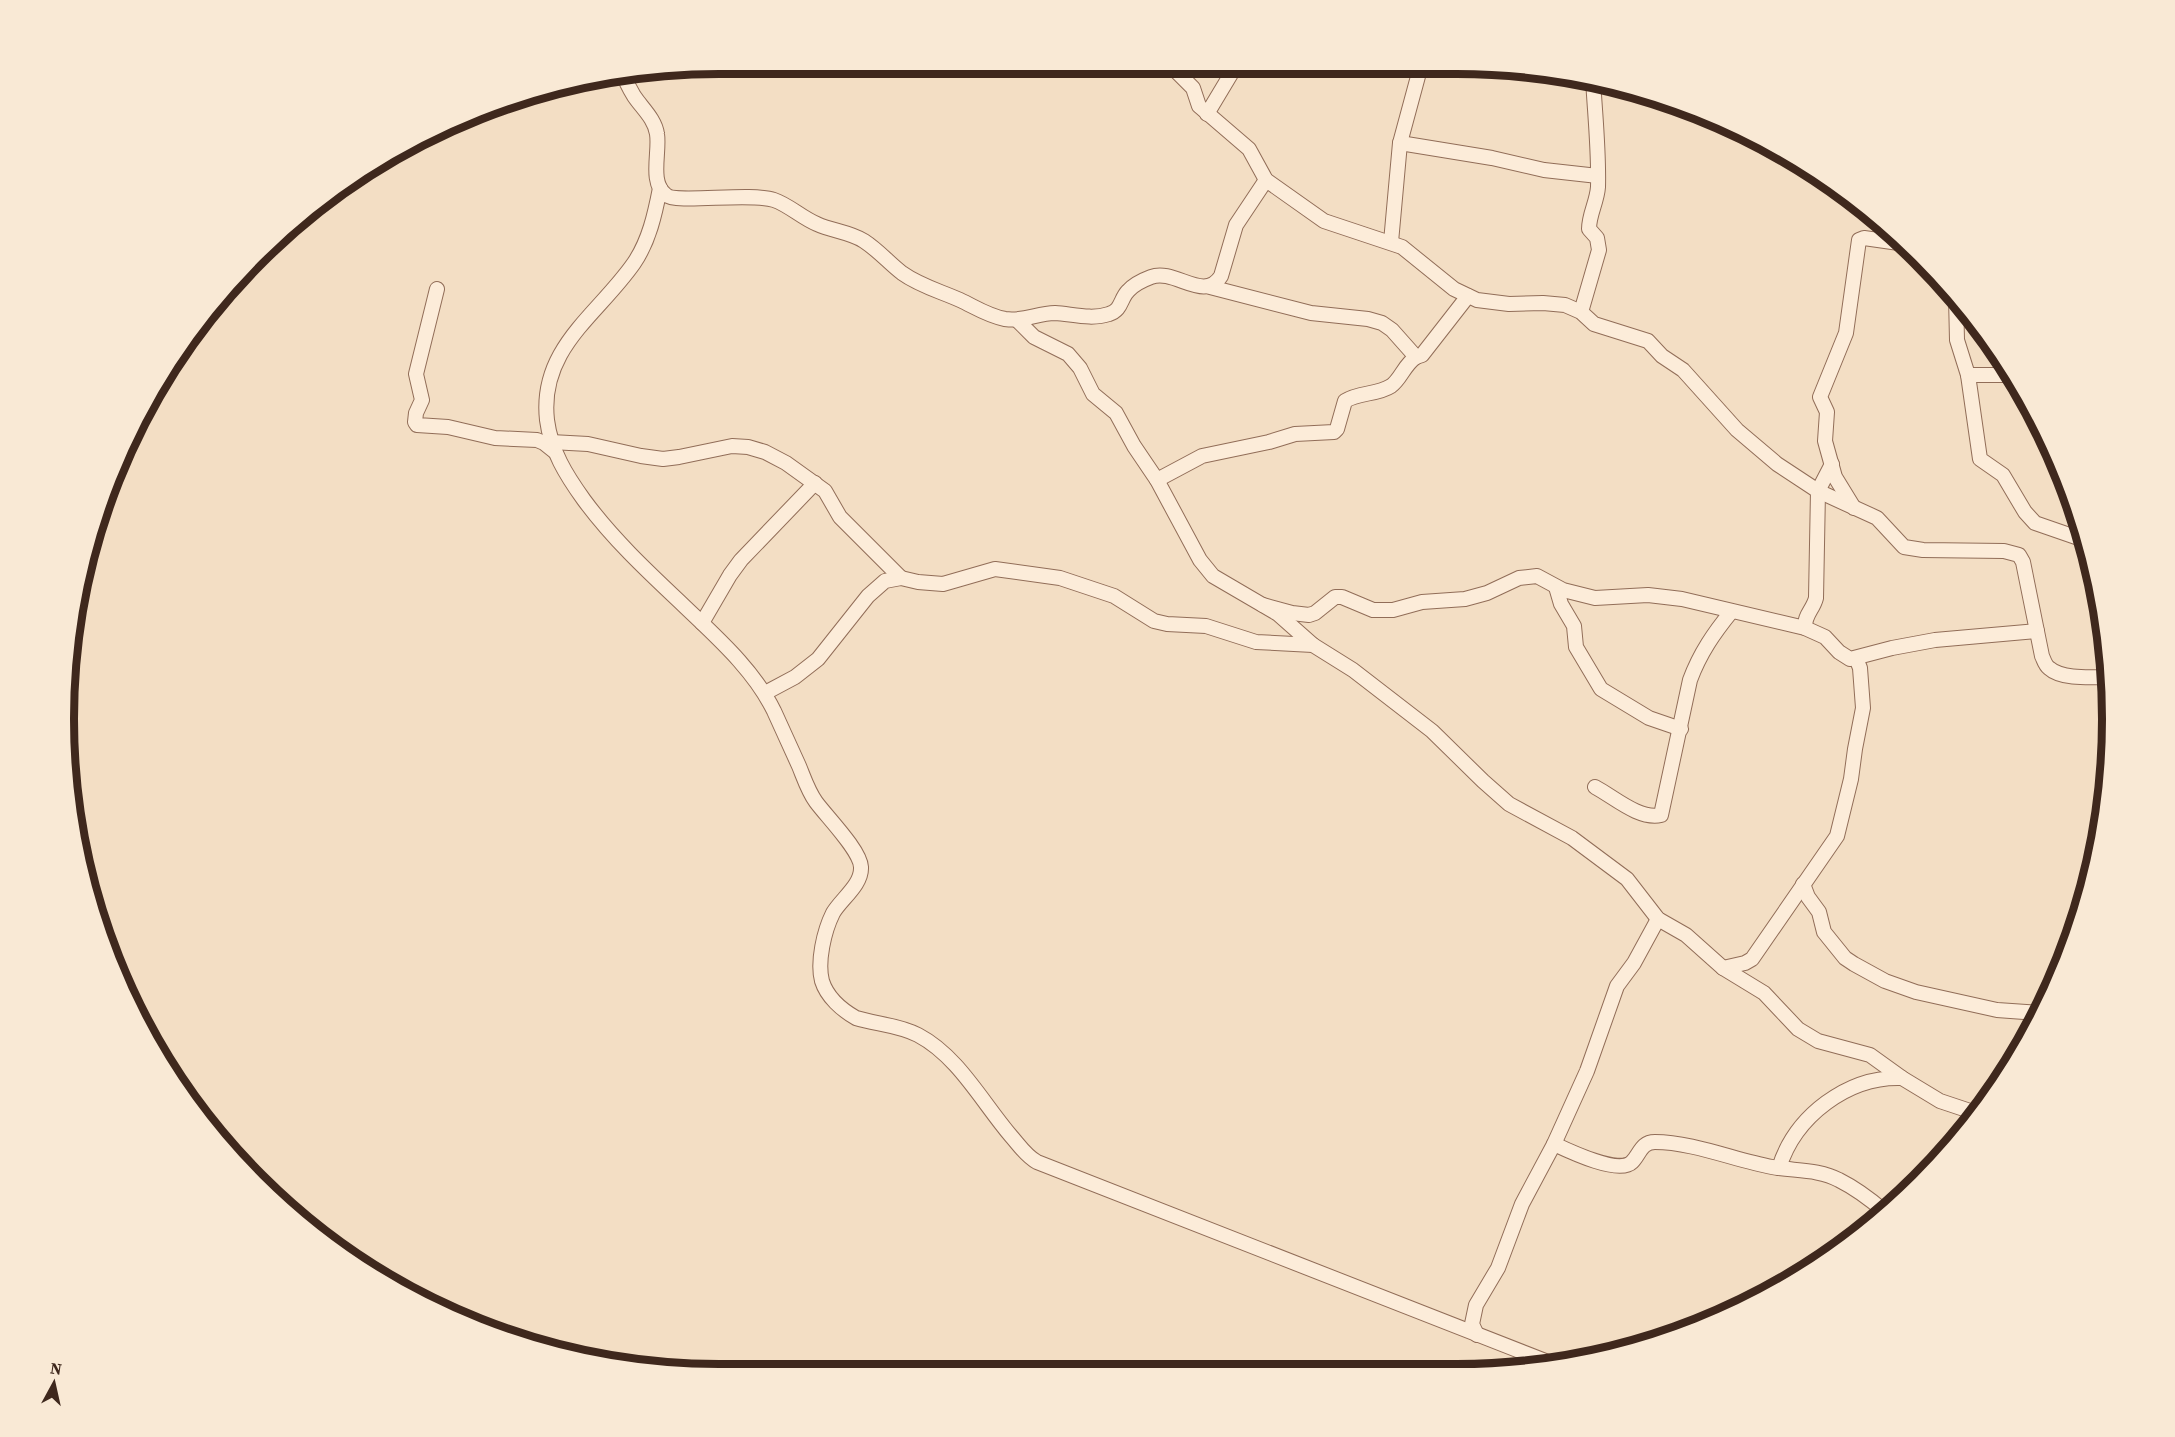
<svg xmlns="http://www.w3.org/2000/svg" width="2175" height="1437" viewBox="0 0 2175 1437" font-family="'Source Serif 4',serif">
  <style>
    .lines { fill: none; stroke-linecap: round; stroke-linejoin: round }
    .minor-casing { stroke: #916d58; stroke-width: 16 }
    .minor { stroke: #fcecd9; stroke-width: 14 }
    .rim { fill: none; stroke: #3f281d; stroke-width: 8 }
  </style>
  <rect width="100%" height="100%" fill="#f3dec4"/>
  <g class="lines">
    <defs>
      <g id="minor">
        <path d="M1174 69 1193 88 1199 106 1249 149 1266 180 1324 221 1402 247 1454 289 1477 300 1509 304 1543 303 1565 305 1581 312 1594 324 1648 341 1662 356 1683 370 1737 430 1777 464 1818 491 1877 518 1904 547 1923 550 2004 551 2019 555 2023 562 2042 656C2044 660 2045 665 2049 668 2062 680 2093 677 2111 677"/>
        <path d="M622 71C625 80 629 88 634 96 642 108 655 119 657 134 660 152 649 183 666 195 676 204 750 192 774 200 789 205 802 218 817 224 832 231 850 232 864 241 878 250 889 263 902 273 920 286 940 291 960 300 975 307 988 316 1005 319 1025 322 1037 313 1055 313 1072 314 1091 320 1109 314 1122 310 1120 299 1128 291 1134 284 1143 280 1151 277 1175 268 1204 303 1221 276L1236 225 1266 180"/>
        <path d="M1207 114 1234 69"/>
        <path d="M1400 143 1492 158 1544 170 1598 176"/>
        <path d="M660 188C655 214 649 241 634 263 598 315 539 348 547 420 551 451 566 475 584 500 612 538 646 570 680 602 714 635 753 668 774 711 782 729 791 748 799 766 804 778 808 791 816 802 827 817 860 850 861 867 862 885 841 899 833 913 824 931 817 962 822 981 827 997 842 1010 856 1018 875 1024 899 1025 918 1035 958 1056 982 1102 1011 1136 1019 1145 1026 1156 1037 1162L1553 1364"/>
        <path d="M1391 242 1400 143 1420 69"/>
        <path d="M1210 287 1311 313 1368 319 1382 323 1392 330 1416 357 1422 355 1468 296"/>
        <path d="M437 289 416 374 422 400 416 413 415 422 417 425 448 427 495 438 537 440 544 443 554 451"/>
        <path d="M1956 297 1957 340 1968 375 1980 459 2003 475 2025 512 2035 523 2087 541"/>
        <path d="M1581 312 1599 250 1597 238 1589 229C1589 214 1597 202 1598 187 1599 151 1595 115 1593 79"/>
        <path d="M1017 320 1034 337 1068 354 1080 368 1093 394 1116 413 1134 446 1157 480 1200 560 1213 576 1278 614 1313 645"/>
        <path d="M1968 375H2011"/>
        <path d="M551 442 588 444 641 456 663 459 679 457 732 446 748 447 765 452 786 463 825 491 840 517 901 578"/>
        <path d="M1157 480 1202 456 1269 442 1295 434 1334 432 1337 429 1345 401C1359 392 1377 395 1391 386 1401 379 1404 365 1416 357"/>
        <path d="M1854 508 1835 477 1825 441 1827 412 1820 397 1846 333 1859 240 1864 238 1906 244"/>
        <path d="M1556 587 1561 604 1574 626 1576 647 1601 689 1649 718 1681 729"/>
        <path d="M1263 605 1292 613 1309 615 1315 613 1335 597H1342L1373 610H1393L1422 602 1465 599 1487 593 1519 578 1537 576 1563 590 1595 598 1648 595 1682 599 1805 628 1825 637 1839 652 1850 659 1892 648 1935 640 2037 631"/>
        <path d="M702 623 730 575 741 560 815 483"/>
        <path d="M1805 628C1804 615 1813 610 1816 598L1818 491 1832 464"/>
        <path d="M765 693 795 677 818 659 868 596 885 581 901 578 918 582 943 584 995 569 1060 578 1114 596 1154 621 1167 624 1206 626 1256 642 1313 645 1353 670 1432 731 1483 781 1509 804 1572 838 1627 879 1658 919 1686 935 1723 968 1764 993 1798 1029 1818 1041 1870 1055 1902 1078 1940 1101 1976 1113"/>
        <path d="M1595 787C1614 797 1639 820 1661 815L1690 680C1700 653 1714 633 1731 612"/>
        <path d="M1803 884 1808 897 1819 912 1824 932 1845 958 1854 964 1885 981 1916 992 1997 1010 2039 1013"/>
        <path d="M1723 968 1745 963 1752 959 1837 836 1851 779 1855 749 1863 708 1860 668 1856 658"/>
        <path d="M1554 1144C1569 1151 1619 1175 1632 1162 1640 1154 1641 1142 1655 1142 1692 1142 1735 1160 1772 1167 1794 1171 1819 1169 1839 1180 1855 1188 1871 1200 1884 1211"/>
        <path d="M1779 1168C1795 1116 1848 1076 1902 1078"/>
        <path d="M1477 1335 1472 1324 1476 1305 1498 1268 1522 1204 1554 1144 1587 1071 1617 986 1634 963 1658 919"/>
      </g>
    </defs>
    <use href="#minor" class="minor-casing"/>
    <use href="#minor" class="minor"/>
  </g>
  <path d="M0 0H2175V1437H0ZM719 74H1457A645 645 0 0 1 2102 719V719A645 645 0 0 1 1457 1364H719A645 645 0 0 1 74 719V719A645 645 0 0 1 719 74Z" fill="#f9e9d5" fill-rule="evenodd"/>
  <path class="rim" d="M719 74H1457A645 645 0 0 1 2102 719V719A645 645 0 0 1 1457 1364H719A645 645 0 0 1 74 719V719A645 645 0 0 1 719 74Z"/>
  <g transform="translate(54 1383) rotate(8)" stroke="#f9e9d5" stroke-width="4.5" paint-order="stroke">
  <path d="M0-4.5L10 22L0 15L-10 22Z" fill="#3f281d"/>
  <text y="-9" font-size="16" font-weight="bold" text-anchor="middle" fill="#3f281d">N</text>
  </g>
</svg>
